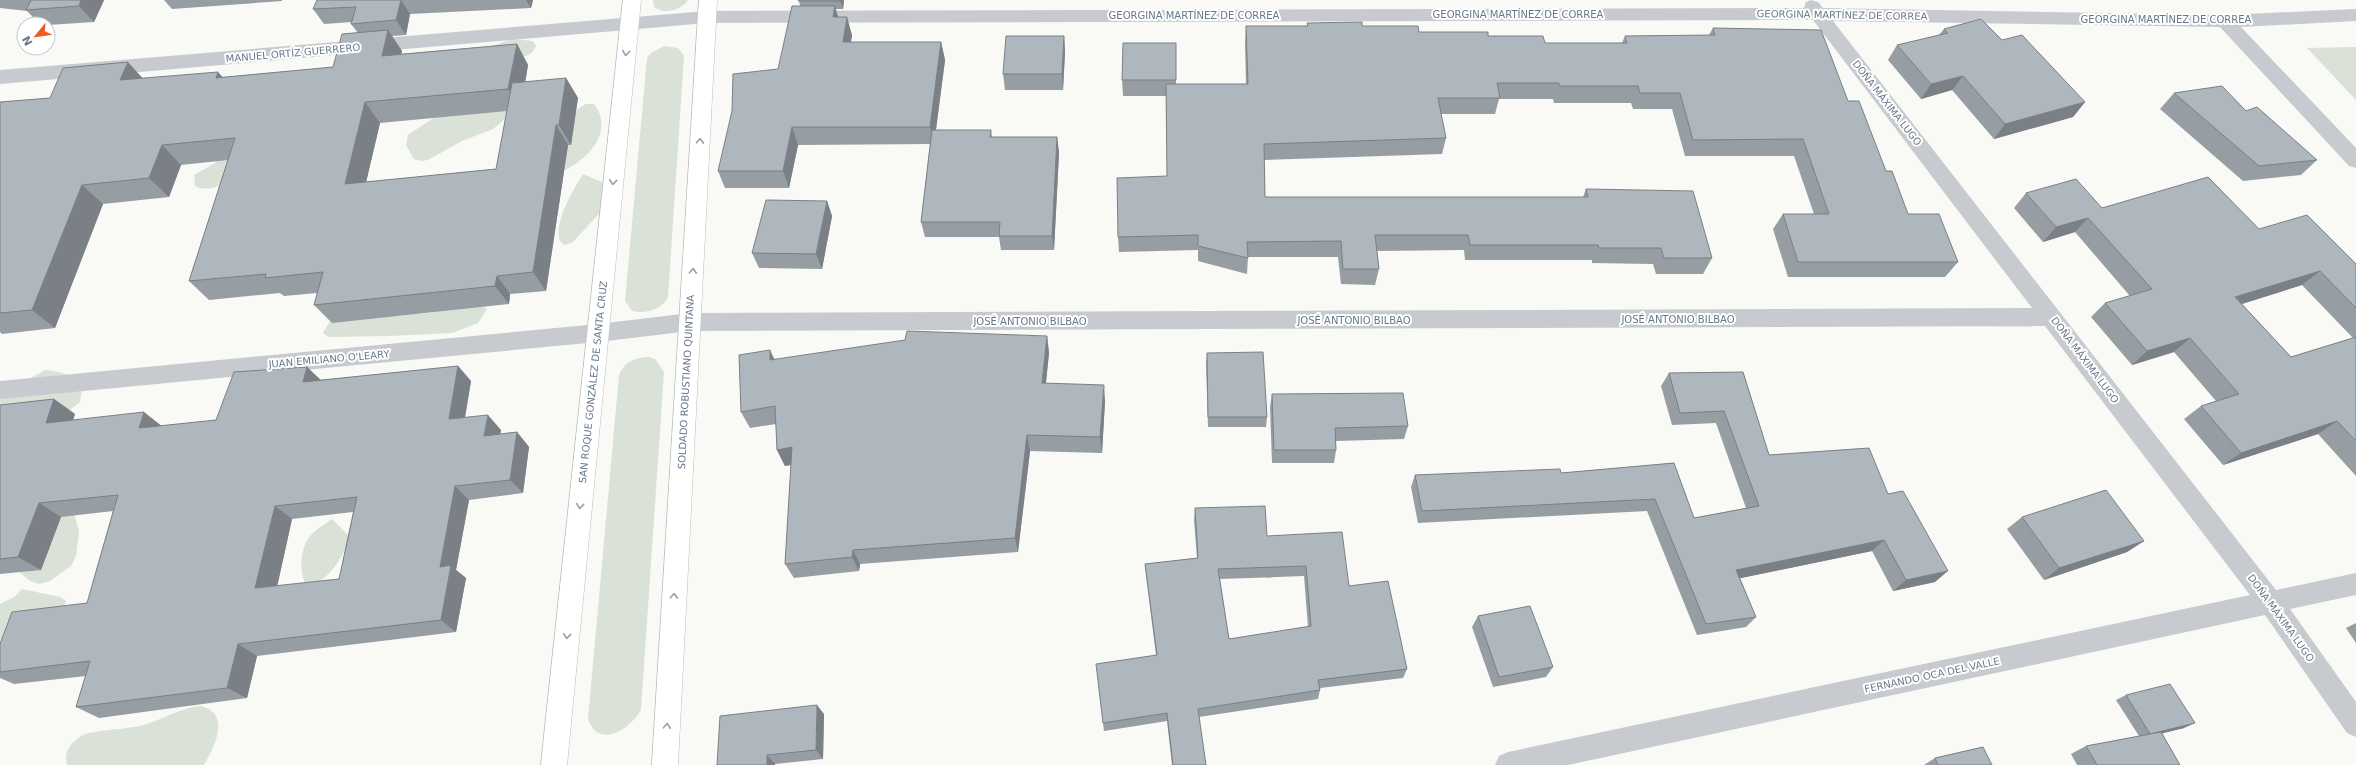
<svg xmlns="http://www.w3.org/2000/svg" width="2356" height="765" viewBox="0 0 2356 765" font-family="'DejaVu Sans',sans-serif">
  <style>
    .green { fill: #dae1d7 }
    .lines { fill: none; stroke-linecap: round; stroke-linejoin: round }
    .secondary-casing { stroke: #b9bec3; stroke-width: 1 }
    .street { fill: #c7cbcf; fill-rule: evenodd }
    .secondary { fill: #fff; fill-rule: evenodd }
    .wall { fill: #969da3; fill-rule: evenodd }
    .shaded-wall { fill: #7a8085 }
    .building { fill: #afb7be; stroke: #7a8085; fill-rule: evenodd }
    .oneway { stroke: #94a0ad }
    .labels { text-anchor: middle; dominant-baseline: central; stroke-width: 4; stroke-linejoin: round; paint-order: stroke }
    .street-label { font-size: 10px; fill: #66788a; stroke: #fff }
  </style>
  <rect width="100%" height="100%" fill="#f9f9f6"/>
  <g class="green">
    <path d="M653 0H688C682 10 664 15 654 7Z"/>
    <path d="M512 39 533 41 536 46C527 67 496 53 480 50Z"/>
    <path d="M664 46 678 48 684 56 668 298C660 310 647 314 632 311L625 301 647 58 651 53Z"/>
    <path d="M2356 47V100L2307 48Z"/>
    <path d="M586 104H594C615 131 588 161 562 171 566 149 564 113 586 104Z"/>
    <path d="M509 107 505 119 493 129 462 141 428 160 421 161 414 159 406 145 408 135 435 117Z"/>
    <path d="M217 158 259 163C243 173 214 196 195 186L194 175 215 163Z"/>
    <path d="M583 174 604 183 605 207 573 242 565 245 560 241C553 223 573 190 583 174Z"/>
    <path d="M473 305 481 306 487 309 478 323 452 333 390 336 328 337 323 333 330 321 430 313Z"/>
    <path d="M649 357 655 359 664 372 641 710C630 729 599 750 588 719L619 375C625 361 634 358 649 357Z"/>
    <path d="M46 370C62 372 71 374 82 387L80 402 65 414 0 428V393Z"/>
    <path d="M68 493 79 531 76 556 71 566 50 581 39 584 30 581 18 571Z"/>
    <path d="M332 519 350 537C343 557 329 582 307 586 299 575 300 551 308 539 314 530 324 525 332 519Z"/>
    <path d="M22 589 60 597 66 601 63 609 0 665V604L14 597Z"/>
    <path d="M201 706C232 714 214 747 204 765H67C64 753 69 744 80 737 90 729 128 730 143 725 163 720 181 707 201 706Z"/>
  </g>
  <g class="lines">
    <defs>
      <g id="secondary">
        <path d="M623 0H641L567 765H541Z"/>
        <path d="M699 0H717L678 765H652Z"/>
      </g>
    </defs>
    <use href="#secondary" class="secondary-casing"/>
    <path class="street" d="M1811 0 1818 2 1823 8 2225 15 2356 9V21L2241 27 2356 148V168L2349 166 2220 27 1833 21 2276 590 2356 573V595L2290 609 2356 702V737L2347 733 2265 615 1568 765H1495L1499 756 1508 752 2250 595 2045 326 690 331 598 342 0 399V381L598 324 690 313 2032 308 1813 20 707 23 0 84V70L707 11 1804 8 1806 2Z"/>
    <use href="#secondary" class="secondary"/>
  </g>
  <g class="wall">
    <path d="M0 0H104L94 22 48 25V24H40L27 11 0 8Z"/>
    <path d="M164 0H282V1L172 9Z"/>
    <path d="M317 0H533L531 8 410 14 406 35 392 36 402 51 401 54 517 44 528 65 525 82 566 78 578 98 571 145H568L546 291 510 294 509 304 332 323 314 305 317 293 284 296 280 293 209 300 189 281 228 160 181 165 169 197 103 204 55 328 2 334 0 332V102L50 98 142 78 223 77 333 67 358 33 351 24 352 22 324 24 313 9ZM507 111 496 169 366 182 380 123Z"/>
    <path d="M799 0H844L843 9H835L838 17 852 35 851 42H941L945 60 936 130H991L992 137H1057L1059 153 1054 250H1001L999 237H925L921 222 930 144 798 145 789 188H725L718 171 778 69 800 6Z"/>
    <path d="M1307 23 1362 26 1419 32 1488 36 1545 43H1622L1625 36 1709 35 1713 28 1848 101 1886 171 1908 214 1958 262 1945 277H1788L1773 229 1783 214H1814L1794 156H1685L1672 109H1633L1631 103H1554L1553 99H1499L1495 114H1441L1446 138 1442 154 1264 160 1265 197H1583L1586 189 1712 258 1703 274H1656L1653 264 1592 263V260H1465L1464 250 1377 251 1379 269 1375 285 1341 284 1338 257H1248L1247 274 1198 261V250L1119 252 1118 237 1167 176 1166 96H1123L1122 80 1176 43V84H1246L1245 43 1246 26H1307Z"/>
    <path d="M1944 29 2002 40 2085 102 2073 117 1994 139 1952 90 1921 99 1888 60 1897 45 1939 35Z"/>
    <path d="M1064 36 1065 52 1063 90H1005L1003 74Z"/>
    <path d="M2174 93 2246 111 2317 160 2301 175 2243 181 2160 109Z"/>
    <path d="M2026 193 2102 208 2259 229 2356 264V476L2318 434 2223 465 2184 419 2201 406 2216 401 2174 352 2132 365 2091 317 2105 303 2130 296 2075 232 2043 242 2014 208ZM2302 285 2353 338 2291 357 2242 304Z"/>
    <path d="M827 201 832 216 822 269 759 268 752 253Z"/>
    <path d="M1047 336 1049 353 1046 383 1105 401 1102 453 1030 451 1018 552 860 564 859 571 794 578 785 564 791 465 785 466 777 450 776 424 750 428 741 412 774 360Z"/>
    <path d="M1207 353 1267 417 1266 427H1208L1206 364Z"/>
    <path d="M458 366 471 381 465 418 501 430 500 434 517 432 529 447 523 493 469 500 456 570 466 578 456 632 257 656 247 698 99 718 76 707 86 676 14 684 0 678V644L87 603 113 511 61 517 41 570 0 574V405L54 399 75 414 73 420 162 426 216 420 307 367 320 380ZM353 512 339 579 277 586 292 519Z"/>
    <path d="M1743 372 1769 455 1888 494 1935 582 1893 591 1872 551 1740 578 1756 617 1746 627 1697 635 1647 511 1418 523 1411 487 1415 475 1561 473 1674 463 1694 518 1746 508 1716 423 1672 425 1661 386 1669 373Z"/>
    <path d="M1272 394 1408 426 1404 439 1336 441V450L1334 463H1272L1270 407Z"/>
    <path d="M1195 508 1267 536 1349 586 1407 669 1403 678 1320 688V690L1318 699 1199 717 1206 765H1172L1167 721 1104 731 1103 723 1156 655 1146 575 1145 564 1197 558 1194 520ZM1304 576 1308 627 1229 639 1220 579Z"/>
    <path d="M2022 517 2144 541 2127 552 2044 580 2007 529Z"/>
    <path d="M1478 616 1553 667 1546 677 1493 687 1472 627Z"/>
    <path d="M2356 623V643L2346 628Z"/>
    <path d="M2126 695 2184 728 2162 733 2180 765H2077L2071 754 2086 746 2139 736 2116 700Z"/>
    <path d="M824 714 823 759 775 764V765H717Z"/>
    <path d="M1935 758 1992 765H1924Z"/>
  </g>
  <g class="shaded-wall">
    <path d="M81 0H104L94 22 79 6Z"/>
    <path d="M401 0 410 14 406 35 396 20Z"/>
    <path d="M526 0H533L531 8Z"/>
    <path d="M840 0H844L843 9 840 1Z"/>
    <path d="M835 6 840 24 833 17Z"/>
    <path d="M847 17 852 35 848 60 843 42Z"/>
    <path d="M388 30 402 51 396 77 382 56Z"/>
    <path d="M1064 36 1065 52 1063 90 1062 74Z"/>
    <path d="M941 42 945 60 934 144 930 127Z"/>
    <path d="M517 44 528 65 521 109 508 89Z"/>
    <path d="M128 62 147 83 120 80Z"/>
    <path d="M218 72 236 92 216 78Z"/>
    <path d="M1963 76 1952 90 1921 99 1931 84Z"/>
    <path d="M566 78 578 98 571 145 559 125Z"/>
    <path d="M365 102 380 123 361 204 345 184Z"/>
    <path d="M2085 102 2073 117 1994 139 2005 124Z"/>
    <path d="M556 125 568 145 546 291 533 272Z"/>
    <path d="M792 127 798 145 789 188 783 171Z"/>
    <path d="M1057 137 1059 153 1054 250 1052 236Z"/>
    <path d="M162 145 181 165 169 197 149 178Z"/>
    <path d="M82 185 103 204 55 328 32 310Z"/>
    <path d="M827 201 832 216 822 269 816 254Z"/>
    <path d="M2088 218 2075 232 2043 242 2056 227Z"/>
    <path d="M2320 271 2302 285 2219 311 2235 297Z"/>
    <path d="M497 276 510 294 509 304 495 286Z"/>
    <path d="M1047 336 1049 353 1044 400 1042 383Z"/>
    <path d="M2190 338 2174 352 2132 365 2147 351Z"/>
    <path d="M770 350 778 367 770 360Z"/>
    <path d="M458 366 471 381 462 434 449 419Z"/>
    <path d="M307 367 323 382H303Z"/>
    <path d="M1104 385 1105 401 1102 453 1100 437Z"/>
    <path d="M54 399 75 414 67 437 46 423Z"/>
    <path d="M144 412 163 427 139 428Z"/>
    <path d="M488 415 501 430 497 450 484 436Z"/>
    <path d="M2337 421 2318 434 2223 465 2241 453Z"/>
    <path d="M517 432 529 447 523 493 510 480Z"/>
    <path d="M1027 435 1030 451 1018 552 1015 538Z"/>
    <path d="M792 447 800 463 785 466 777 450Z"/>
    <path d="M455 486 469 500 456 570 466 578 456 632 441 620 440 567Z"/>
    <path d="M39 503 61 517 41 570 18 557Z"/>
    <path d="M275 506 292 519 274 601 255 588Z"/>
    <path d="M1884 540 1872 551 1727 581 1736 570Z"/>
    <path d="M2144 541 2127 552 2044 580 2059 568Z"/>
    <path d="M853 550 860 564 859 571 852 557Z"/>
    <path d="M1948 571 1935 582 1893 591 1906 580Z"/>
    <path d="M238 644 257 656 247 698 227 688Z"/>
    <path d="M817 705 824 714 823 759 816 750Z"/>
    <path d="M2195 723 2184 728 2140 739 2150 734Z"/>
    <path d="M767 755 775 764V765H767Z"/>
  </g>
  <g class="building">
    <path d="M31 0H81L79 6 26 10Z"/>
    <path d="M317 0H401L396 20 351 24 356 7 313 9Z"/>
    <path d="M799 0H840V1H798Z"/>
    <path d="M792 6H835L833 17H847L843 42H941L930 127H792L783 171H718L732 111 733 74 778 69Z"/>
    <path d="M1981 19 2002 40 2022 35 2085 102 2005 124 1963 76 1931 84 1897 45 1948 33 1944 29Z"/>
    <path d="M1362 22V26H1418L1419 32H1488V36H1543L1545 43H1627L1625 36 1715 35 1713 28 1821 30 1848 101H1859L1886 171H1892L1908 214H1939L1958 262H1798L1783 214H1829L1803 139 1693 140 1680 93H1640L1638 86H1560L1559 83H1497L1500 98H1438L1446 138 1264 144 1265 197H1588L1586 189 1693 191 1712 258H1664L1661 248H1599L1598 245H1470L1468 235H1375L1379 269H1343L1341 241 1247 242 1248 258 1198 246V235L1118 237 1117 178 1167 176 1166 84H1248L1246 26H1308L1307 23Z"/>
    <path d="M388 30 382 56 517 44 508 89 365 102 345 184 496 169 512 83 566 78 559 125H556L533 272 497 276 495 286 314 305 323 272 265 278 266 274 189 281 235 138 162 145 149 178 82 185 32 310 0 313V102L50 98 63 68 128 62 120 80 218 72 216 78 333 67 342 34Z"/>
    <path d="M1006 36H1064L1062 74H1003Z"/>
    <path d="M1123 43H1176V80H1122Z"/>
    <path d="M2222 86 2246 111 2257 107 2317 160 2259 166 2174 93Z"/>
    <path d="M932 130H991L990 137H1057L1052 236H999L1000 222H921Z"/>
    <path d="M2208 177 2259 229 2307 215 2356 264V308L2320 271 2235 297 2291 357 2356 337V441L2337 421 2241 453 2201 406 2239 394 2190 338 2147 351 2105 303 2152 289 2088 218 2056 227 2026 193 2076 179 2102 208Z"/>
    <path d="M766 200 827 201 816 254 752 253Z"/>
    <path d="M907 331 1047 336 1042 383 1104 385 1100 437 1027 435 1015 538 853 550 852 557 785 564 792 447 777 450 775 406 741 412 739 355 770 350V360L905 340Z"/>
    <path d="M1263 352 1267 417H1208L1207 353Z"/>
    <path d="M458 366 449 419 488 415 484 436 517 432 510 480 455 486 440 567 451 565 441 620 238 644 227 688 76 707 90 661 0 672V644L12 612 87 603 118 495 39 503 18 557 0 559V405L54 399 46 423 144 412 139 428 216 420 234 372 307 367 303 382ZM357 497 339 579 255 588 275 506Z"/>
    <path d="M1743 372 1769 455 1869 448 1888 494 1903 491 1948 571 1906 580 1884 540 1736 570 1756 617 1706 624 1655 499 1422 511 1415 475 1560 469 1561 473 1674 463 1694 518 1759 506 1724 411 1680 413 1669 373Z"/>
    <path d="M1403 393 1408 426 1335 428 1336 450H1274L1272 394Z"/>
    <path d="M2106 490 2144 541 2059 568 2022 517Z"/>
    <path d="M1265 506 1267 536 1342 532 1349 586 1388 581 1407 669 1318 680 1320 690 1198 709 1206 765H1173L1167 713 1103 723 1096 664 1157 655 1145 564 1198 558 1195 508ZM1306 566 1311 626 1229 639 1218 569Z"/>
    <path d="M1530 606 1553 667 1499 677 1478 616Z"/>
    <path d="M2170 684 2195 723 2150 734 2126 695Z"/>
    <path d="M817 705 816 750 767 755V765H717L720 716Z"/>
    <path d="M2161 732 2180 765H2097L2086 746Z"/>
    <path d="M1983 747 1992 765H1938L1935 758Z"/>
  </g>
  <defs><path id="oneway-chevron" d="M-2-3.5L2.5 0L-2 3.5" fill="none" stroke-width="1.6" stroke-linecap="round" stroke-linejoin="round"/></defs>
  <g class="oneway">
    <use href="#oneway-chevron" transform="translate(626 53) rotate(96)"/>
    <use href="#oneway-chevron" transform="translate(700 141) rotate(-87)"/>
    <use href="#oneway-chevron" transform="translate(613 182) rotate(96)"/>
    <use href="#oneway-chevron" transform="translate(693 271) rotate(-87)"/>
    <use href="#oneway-chevron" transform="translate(580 506) rotate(96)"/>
    <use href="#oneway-chevron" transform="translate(674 596) rotate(-87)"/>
    <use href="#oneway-chevron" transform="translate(567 636) rotate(96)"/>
    <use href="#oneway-chevron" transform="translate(667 726) rotate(-87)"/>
  </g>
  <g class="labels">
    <g class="street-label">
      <text x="1518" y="14">GEORGINA MARTÍNEZ DE CORREA</text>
      <text x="1194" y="15">GEORGINA MARTÍNEZ DE CORREA</text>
      <text transform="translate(1842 15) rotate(1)">GEORGINA MARTÍNEZ DE CORREA</text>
      <text x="2166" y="19">GEORGINA MARTÍNEZ DE CORREA</text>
      <text transform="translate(293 53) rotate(-5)">MANUEL ORTÍZ GUERRERO</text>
      <text transform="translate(1887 103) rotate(52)">DOÑA MÁXIMA LUGO</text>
      <text x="1678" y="319">JOSÉ ANTONIO BILBAO</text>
      <text x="1354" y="320">JOSÉ ANTONIO BILBAO</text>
      <text x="1030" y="321">JOSÉ ANTONIO BILBAO</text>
      <text transform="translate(329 359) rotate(-5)">JUAN EMILIANO O'LEARY</text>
      <text transform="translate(2085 360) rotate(53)">DOÑA MÁXIMA LUGO</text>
      <text transform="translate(593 382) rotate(-84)">SAN ROQUE GONZÁLEZ DE SANTA CRUZ</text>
      <text transform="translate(686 382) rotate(-87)">SOLDADO ROBUSTIANO QUINTANA</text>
      <text transform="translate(2281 618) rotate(54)">DOÑA MÁXIMA LUGO</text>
      <text transform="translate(1932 675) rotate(-12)">FERNANDO OCA DEL VALLE</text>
    </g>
  </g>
  <g transform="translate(36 36) rotate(241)"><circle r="19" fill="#ffffff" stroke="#c2c9d0"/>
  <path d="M0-3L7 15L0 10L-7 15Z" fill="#f0591f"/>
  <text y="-6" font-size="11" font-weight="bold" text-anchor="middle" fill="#66788a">N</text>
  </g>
</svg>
